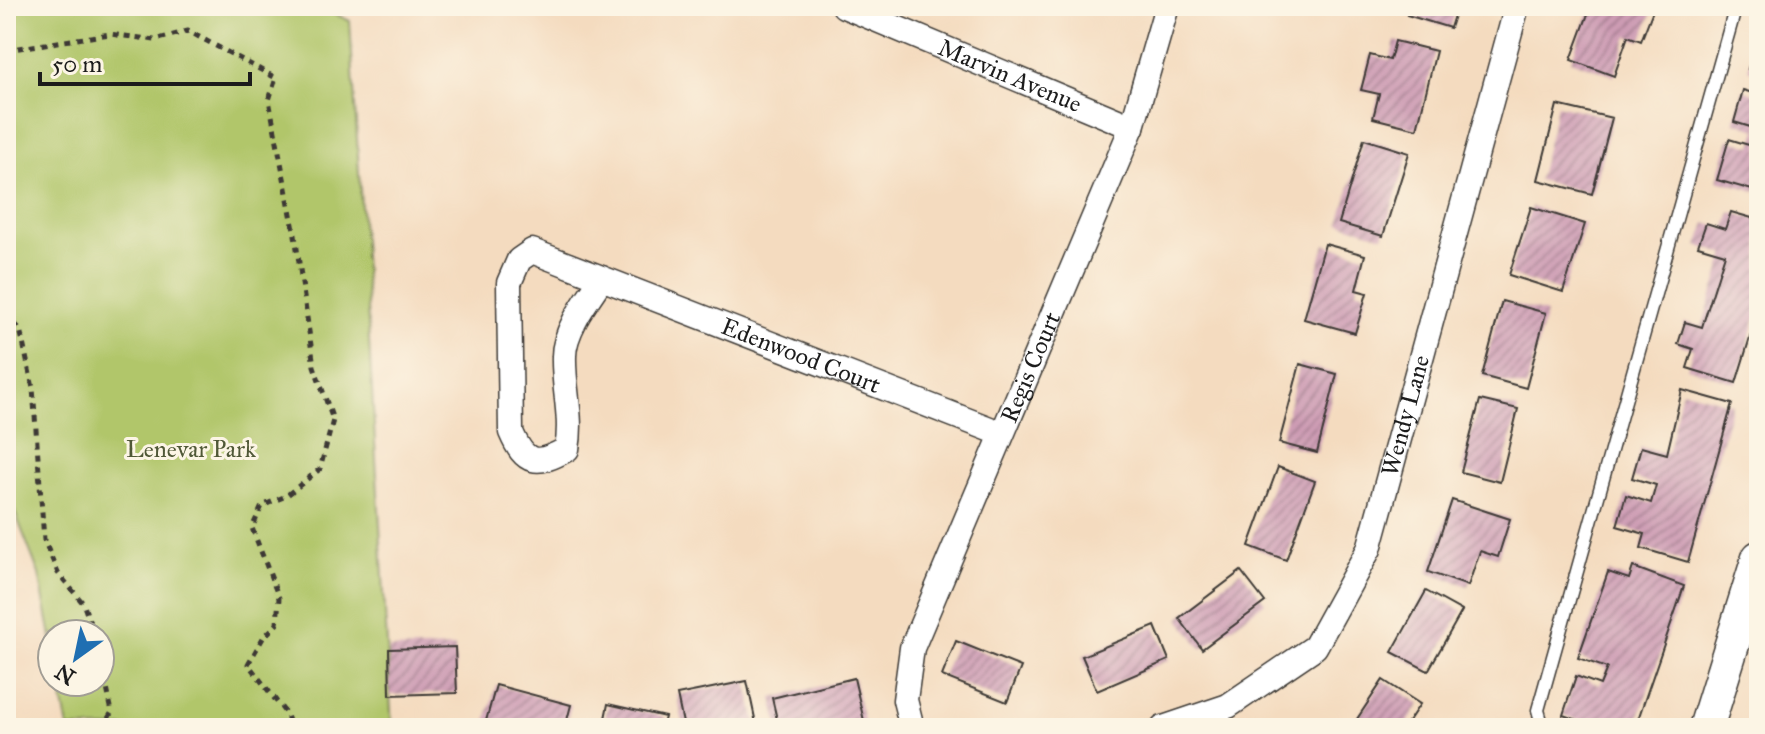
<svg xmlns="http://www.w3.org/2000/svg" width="1765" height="734" viewBox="0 0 1765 734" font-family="'IM FELL Great Primer',serif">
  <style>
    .green { fill: #b1c66a; stroke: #667143; stroke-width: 2 }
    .building { fill: url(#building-hatch) }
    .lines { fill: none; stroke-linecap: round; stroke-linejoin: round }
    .lane-casing { stroke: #3c3934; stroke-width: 15 }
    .street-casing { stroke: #3c3934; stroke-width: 27 }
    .secondary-casing { stroke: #3c3934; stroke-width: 37 }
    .path { stroke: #3c3934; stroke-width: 5; stroke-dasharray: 6 6; stroke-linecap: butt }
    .lane { stroke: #fff; stroke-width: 12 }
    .street { stroke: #fff; stroke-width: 24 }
    .secondary { stroke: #fff; stroke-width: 34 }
    .labels { text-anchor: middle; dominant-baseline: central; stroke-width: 6; stroke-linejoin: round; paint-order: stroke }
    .street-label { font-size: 24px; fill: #1c1c1c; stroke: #fcf5e5 }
    .park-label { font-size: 24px; fill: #505837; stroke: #fcf5e5 }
  </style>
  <defs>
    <pattern id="building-hatch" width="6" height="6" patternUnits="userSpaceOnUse" patternTransform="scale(2)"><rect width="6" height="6" fill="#cd9bb4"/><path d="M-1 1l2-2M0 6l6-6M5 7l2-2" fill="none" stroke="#a67e92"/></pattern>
  </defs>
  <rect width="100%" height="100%" fill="#fcf5e5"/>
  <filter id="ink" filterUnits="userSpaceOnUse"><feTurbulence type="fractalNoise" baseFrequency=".0125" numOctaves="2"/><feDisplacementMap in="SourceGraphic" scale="16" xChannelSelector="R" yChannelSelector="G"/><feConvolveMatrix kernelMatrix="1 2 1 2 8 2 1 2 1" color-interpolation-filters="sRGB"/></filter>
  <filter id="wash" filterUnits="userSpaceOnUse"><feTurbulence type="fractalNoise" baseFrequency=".006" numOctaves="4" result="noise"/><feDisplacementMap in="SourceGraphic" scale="32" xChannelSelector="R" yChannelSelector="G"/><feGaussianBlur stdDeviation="1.8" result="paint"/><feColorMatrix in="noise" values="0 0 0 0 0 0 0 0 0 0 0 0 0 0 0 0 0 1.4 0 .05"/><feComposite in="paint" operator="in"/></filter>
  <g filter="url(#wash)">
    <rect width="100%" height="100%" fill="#f4dbbf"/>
    <path class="green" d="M6 6H318L350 21 392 728H68L59 682H100V634H52V642L39 574 6 489Z"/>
    <g id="blocks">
      <g class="building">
        <path d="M1410 6H1457L1450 28 1407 15Z"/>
        <path d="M1591 6H1643L1653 10 1641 41 1628 36 1614 76 1571 60Z"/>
        <path d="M1395 41 1436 51 1417 129 1373 118 1379 94 1361 90 1370 55 1390 60Z"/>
        <path d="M1754 47 1759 48V73L1748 69Z"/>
        <path d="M1743 90 1759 95V192L1717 180 1729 139 1752 146 1757 129 1734 122Z"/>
        <path d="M1557 105 1612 118 1592 194 1538 180Z"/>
        <path d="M1364 139 1409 153 1383 236 1339 223Z"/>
        <path d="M1531 207 1585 224 1563 292 1509 275Z"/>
        <path d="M1731 212 1759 220V308L1736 383 1687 368 1693 349 1678 344 1685 322 1702 327 1725 254 1698 246 1706 223 1725 229Z"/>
        <path d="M1325 244 1365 255 1356 290 1367 293 1355 333 1304 319Z"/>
        <path d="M1502 301 1546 313 1526 388 1482 376Z"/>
        <path d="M1300 364 1337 374 1317 453 1279 443Z"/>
        <path d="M1682 390 1732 404 1688 562 1641 548 1645 534 1617 526 1626 495 1651 503 1656 485 1632 478 1641 447 1667 454Z"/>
        <path d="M1480 400 1518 409 1500 482 1461 472Z"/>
        <path d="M1278 467 1315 481 1286 560 1249 546Z"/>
        <path d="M1452 500 1510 519 1498 557 1480 551 1468 586 1428 572Z"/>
        <path d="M1633 567 1684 586 1635 728H1601L1563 715 1576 676 1600 685 1607 668 1578 658 1608 572 1629 579Z"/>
        <path d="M1241 571 1265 602 1202 649 1179 618Z"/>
        <path d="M1426 591 1462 611 1428 671 1392 652Z"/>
        <path d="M1155 626 1169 660 1097 691 1082 656Z"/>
        <path d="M956 641 1021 667 1007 702 942 676Z"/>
        <path d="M455 647 457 693 390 695 389 649Z"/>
        <path d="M854 678 865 725 779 728 772 698Z"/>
        <path d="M1383 680 1420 704 1404 728H1351Z"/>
        <path d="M747 681 757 728H684L677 695Z"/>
        <path d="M496 685 571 705 565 728H484Z"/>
        <path d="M608 704 665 717 662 728H603Z"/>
      </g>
    </g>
  </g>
  <g filter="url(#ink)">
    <use href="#blocks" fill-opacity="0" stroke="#3c3934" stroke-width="2"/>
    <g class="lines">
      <defs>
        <path id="lane" d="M1543 728 1538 710 1736 6"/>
        <g id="street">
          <path id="s1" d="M844 6 1132 127"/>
          <path id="s2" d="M602 278C588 299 564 330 564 356 563 388 573 417 567 449 537 466 525 465 511 432L509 283 519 260 532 251 1000 433"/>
          <path id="s3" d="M912 728 905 700 912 648 1132 127 1167 6"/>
          <path id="s4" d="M1163 728 1228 706 1315 647 1369 549 1517 6"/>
        </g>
        <path id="secondary" d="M1706 728 1759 558"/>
      </defs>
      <use href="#lane" class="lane-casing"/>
      <use href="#street" class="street-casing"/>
      <use href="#secondary" class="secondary-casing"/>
      <g class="path">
        <path d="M6 50 110 34 155 40 188 31 276 78 269 100 295 235 314 366 333 420 320 469 286 496 262 506 252 528 279 598 277 624 263 638 248 664 287 715 291 728"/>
        <path d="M6 315 20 329 33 388 44 540 58 573 83 603 94 634"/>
        <path d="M100 655 112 712 102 728"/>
      </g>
      <use href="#lane" class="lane"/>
      <use href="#street" class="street"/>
      <use href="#secondary" class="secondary"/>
    </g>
  </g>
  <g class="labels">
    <g class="street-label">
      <text stroke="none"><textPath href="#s1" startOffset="180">Marvin Avenue</textPath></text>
      <text stroke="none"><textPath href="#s2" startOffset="732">Edenwood Court</textPath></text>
      <text stroke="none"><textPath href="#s3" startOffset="386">Regis Court</textPath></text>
      <text stroke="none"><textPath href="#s4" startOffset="424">Wendy Lane</textPath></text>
    </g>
    <g class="park-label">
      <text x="191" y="449">Lenevar Park</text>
    </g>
  </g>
  <rect width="1765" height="734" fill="none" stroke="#fcf5e5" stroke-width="32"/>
  <g transform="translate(76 658) rotate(213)"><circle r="38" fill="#fcf5e5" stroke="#a29e95" stroke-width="2"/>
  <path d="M0-6L14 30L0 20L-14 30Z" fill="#1f6fb2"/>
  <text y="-12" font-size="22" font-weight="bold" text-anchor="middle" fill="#1c1c1c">N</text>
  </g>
  <path d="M40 72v12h210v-12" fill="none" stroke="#1c1c1c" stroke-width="4"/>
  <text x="52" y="72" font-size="24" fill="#1c1c1c" stroke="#fcf5e5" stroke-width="6" paint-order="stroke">50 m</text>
</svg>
